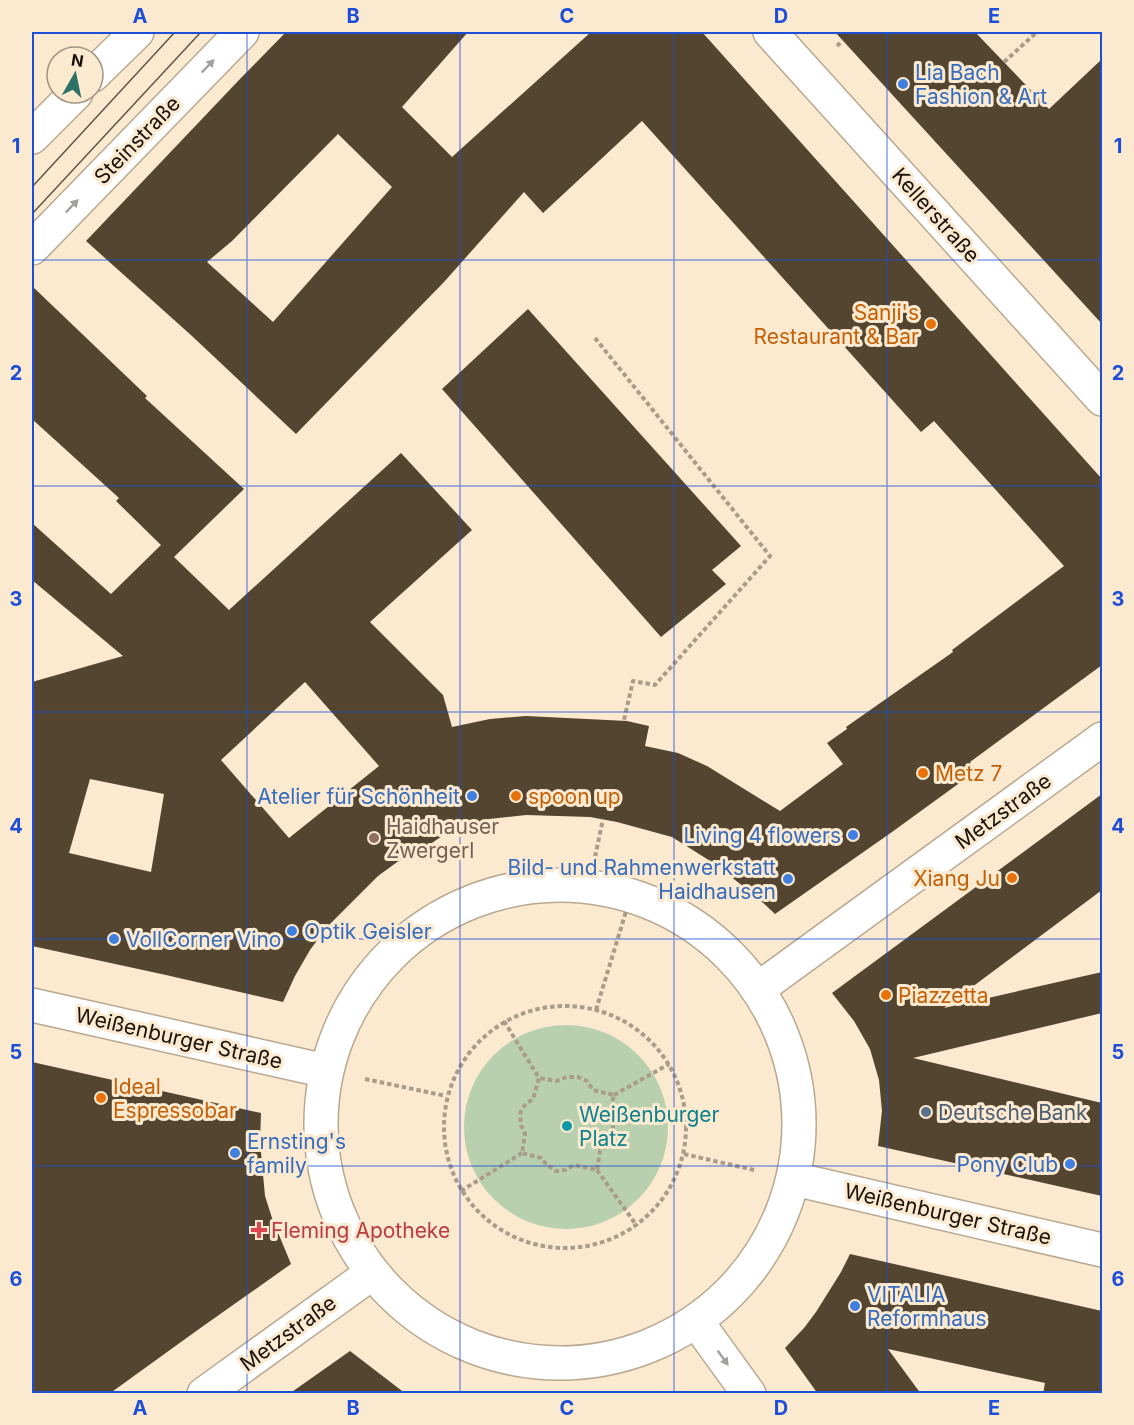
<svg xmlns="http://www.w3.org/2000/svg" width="1134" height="1425" viewBox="0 0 1134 1425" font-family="Inter,sans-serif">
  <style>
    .green { fill: #b9d0ae }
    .building { fill: #53452f; fill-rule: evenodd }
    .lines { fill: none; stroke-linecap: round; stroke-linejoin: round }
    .street-casing { stroke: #b9a991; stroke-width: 36 }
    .path { stroke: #a99c88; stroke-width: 4; stroke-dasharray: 4.5 3; stroke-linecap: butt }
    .street { stroke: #fff; stroke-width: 33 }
    .tram { stroke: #605648; stroke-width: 1.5 }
    .oneway { fill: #a3a09d }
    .grid { fill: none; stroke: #1d4ed8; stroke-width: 1.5; stroke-opacity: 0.55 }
    .shop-dot { fill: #3f7fe0; stroke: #fbe9d0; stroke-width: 2 }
    .food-dot { fill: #e8710a; stroke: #fbe9d0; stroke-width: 2 }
    .education-dot { fill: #8d6e63; stroke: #fbe9d0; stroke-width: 2 }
    .service-dot { fill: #5c6f8a; stroke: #fbe9d0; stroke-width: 2 }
    .culture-dot { fill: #0f9aa8; stroke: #fbe9d0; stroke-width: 2 }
    .health-dot { fill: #e0444e; stroke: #fbe9d0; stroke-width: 2 }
    .labels { text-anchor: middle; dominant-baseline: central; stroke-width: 6; stroke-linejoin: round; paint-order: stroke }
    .shop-label { font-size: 21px; fill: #366cbe; stroke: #fbe9d0; text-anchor: start }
    .street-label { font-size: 21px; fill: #181209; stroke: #fbe9d0 }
    .food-label { font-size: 21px; fill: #c56008; stroke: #fbe9d0; text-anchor: start }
    .education-label { font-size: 21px; fill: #785e54; stroke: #fbe9d0; text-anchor: start }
    .service-label { font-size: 21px; fill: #4e5e75; stroke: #fbe9d0; text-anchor: start }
    .culture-label { font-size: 21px; fill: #0d838f; stroke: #fbe9d0; text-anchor: start }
    .health-label { font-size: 21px; fill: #be3a42; stroke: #fbe9d0; text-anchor: start }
    .neatline { fill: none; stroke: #1d4ed8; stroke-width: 2 }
    .grid-label { font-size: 20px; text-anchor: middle; font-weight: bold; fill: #1d4ed8 }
  </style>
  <rect width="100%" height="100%" fill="#fbe9d0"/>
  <circle class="green" cx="566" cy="1127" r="102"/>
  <g class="building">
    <path d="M286 32H468L402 107 452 157 591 32H702L1102 479V665L970 762 976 771 892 832 775 914 759 899 715 864 672 837 617 822 590 817 526 815 489 819 448 832 426 847 400 860 378 876 327 927 310 950 295 976 283 1002 166 975 32 946V682L123 656 32 580V523L111 594 161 545 163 547 116 501 119 498 32 419V286L147 396 145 398 244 489 174 557 229 610 401 453 472 530 370 622 443 695 452 727 490 719 526 716 627 721 649 726 645 746 678 753 707 766 780 811 843 764 827 743 847 729 846 727 953 652 952 650 1064 566 934 421 921 432 642 121 543 213 524 192 444 282 296 434 192 336 86 241 239 80ZM338 134 392 187 273 322 207 262 232 241ZM305 682 379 766 289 838 221 760ZM90 779 164 794 151 872 69 853Z"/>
    <path d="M835 32H975L1049 109 1102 59V324Z"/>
    <path d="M528 309 741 546 712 570 726 584 661 637 442 389Z"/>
    <path d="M1102 794V890L944 1008 1102 972V1013L913 1058 1102 1103V1196L878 1146 882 1111 879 1080 870 1049 854 1021 832 993Z"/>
    <path d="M32 1062 261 1113 260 1142 265 1196 272 1218 291 1264 199 1329 109 1394H32Z"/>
    <path d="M850 1254 1102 1311V1394H1043L1045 1383 888 1349 921 1394H818L785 1348 804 1328 816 1312 841 1272Z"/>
    <path d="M350 1351 406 1394H289Z"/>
  </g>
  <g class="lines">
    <defs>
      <g id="street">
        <path d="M770 32 1102 399"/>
        <path d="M93 75 137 32"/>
        <path d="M32 137 76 93"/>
        <path d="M32 248 242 32"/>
        <circle cx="560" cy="1124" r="239"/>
        <path d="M758 989 1102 739"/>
        <path d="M32 1005 326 1071"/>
        <path d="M794 1179 1102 1250"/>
        <path d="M697 1322 749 1394"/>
        <path d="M204 1394 372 1273"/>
      </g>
    </defs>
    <use href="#street" class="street-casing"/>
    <g class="path">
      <path d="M837 46 843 40"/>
      <path d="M1004 62 1037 32"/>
      <path d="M595 338 770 556 655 685 633 681 624 720"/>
      <path d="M589 886 603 819"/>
      <circle cx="565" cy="1127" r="121"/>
      <path d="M596 1010 631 895"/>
      <path d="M504 1021 539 1078 533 1099 525 1105 520 1113 521 1125 525 1134 522 1153 541 1158 547 1165 556 1171 565 1170 574 1165 597 1170 600 1151 608 1145 613 1135V1125L609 1116 614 1095 593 1090 587 1081 578 1077H567L556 1081 539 1078"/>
      <path d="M365 1079 446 1096"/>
      <path d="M614 1095 669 1064"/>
      <path d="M684 1154 754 1170"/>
      <path d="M597 1170 637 1226"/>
      <path d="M461 1191 522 1153"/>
    </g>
    <use href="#street" class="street"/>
    <g class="tram">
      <path d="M32 187 175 32"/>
      <path d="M32 214 201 32"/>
    </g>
  </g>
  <defs><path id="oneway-solid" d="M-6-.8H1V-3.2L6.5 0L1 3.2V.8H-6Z" transform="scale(1.5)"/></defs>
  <g class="oneway">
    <use href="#oneway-solid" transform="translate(208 66) rotate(-46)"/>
    <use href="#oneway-solid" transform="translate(72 206) rotate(-46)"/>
    <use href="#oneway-solid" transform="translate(723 1358) rotate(54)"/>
  </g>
  <path class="grid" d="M247 32V1394M460 32V1394M674 32V1394M887 32V1394M32 260H1102M32 486H1102M32 712H1102M32 939H1102M32 1166H1102"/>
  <g class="shop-dot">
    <circle cx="903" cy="84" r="6"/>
    <circle cx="472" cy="796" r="6"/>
    <circle cx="853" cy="835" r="6"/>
    <circle cx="788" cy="879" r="6"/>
    <circle cx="292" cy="931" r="6"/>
    <circle cx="114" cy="939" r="6"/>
    <circle cx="235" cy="1153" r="6"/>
    <circle cx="1070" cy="1164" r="6"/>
    <circle cx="855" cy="1306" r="6"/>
  </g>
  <g class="food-dot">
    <circle cx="931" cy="324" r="6"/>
    <circle cx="923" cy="773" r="6"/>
    <circle cx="516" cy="796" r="6"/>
    <circle cx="1012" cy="878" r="6"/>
    <circle cx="886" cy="995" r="6"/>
    <circle cx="101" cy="1098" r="6"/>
  </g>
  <circle class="education-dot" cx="374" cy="838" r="6"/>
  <circle class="service-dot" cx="926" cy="1112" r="6"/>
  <circle class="culture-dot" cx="567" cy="1126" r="6"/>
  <path class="health-dot" d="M256 1221h6v6h6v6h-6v6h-6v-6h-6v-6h6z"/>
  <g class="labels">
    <g class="shop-label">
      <text x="915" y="72">Lia Bach<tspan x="915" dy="24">Fashion &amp; Art</tspan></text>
      <text x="460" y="796" text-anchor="end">Atelier für Schönheit</text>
      <text x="841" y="835" text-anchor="end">Living 4 flowers</text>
      <text x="776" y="867" text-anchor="end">Bild- und Rahmenwerkstatt<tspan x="776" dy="24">Haidhausen</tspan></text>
      <text x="304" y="931">Optik Geisler</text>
      <text x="126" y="939">VollCorner Vino</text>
      <text x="247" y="1141">Ernsting's<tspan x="247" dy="24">family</tspan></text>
      <text x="1058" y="1164" text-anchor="end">Pony Club</text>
      <text x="867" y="1294">VITALIA<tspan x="867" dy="24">Reformhaus</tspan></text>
    </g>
    <g class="street-label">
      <text transform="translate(137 140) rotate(-46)">Steinstraße</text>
      <text transform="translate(936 215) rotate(48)">Kellerstraße</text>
      <text transform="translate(1003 811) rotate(-36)">Metzstraße</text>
      <text transform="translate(179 1038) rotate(13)">Weißenburger Straße</text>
      <text transform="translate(948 1214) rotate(13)">Weißenburger Straße</text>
      <text transform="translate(288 1333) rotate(-36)">Metzstraße</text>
    </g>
    <g class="food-label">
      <text x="919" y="312" text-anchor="end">Sanji's<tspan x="919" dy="24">Restaurant &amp; Bar</tspan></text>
      <text x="935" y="773">Metz 7</text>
      <text x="528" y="796">spoon up</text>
      <text x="1000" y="878" text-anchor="end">Xiang Ju</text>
      <text x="898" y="995">Piazzetta</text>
      <text x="113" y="1086">Ideal<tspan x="113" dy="24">Espressobar</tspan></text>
    </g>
    <g class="education-label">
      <text x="386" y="826">Haidhauser<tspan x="386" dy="24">Zwergerl</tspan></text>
    </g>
    <g class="service-label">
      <text x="938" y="1112">Deutsche Bank</text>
    </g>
    <g class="culture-label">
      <text x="579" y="1114">Weißenburger<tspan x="579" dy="24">Platz</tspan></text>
    </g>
    <g class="health-label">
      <text x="271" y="1230">Fleming Apotheke</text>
    </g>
  </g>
  <rect width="1134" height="1425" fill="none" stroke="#fbe9d0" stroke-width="66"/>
  <g transform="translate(75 75) rotate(9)"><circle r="28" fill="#fbe9d0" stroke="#a09380" stroke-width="1.5"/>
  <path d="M0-4.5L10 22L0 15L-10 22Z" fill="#2d7266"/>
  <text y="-9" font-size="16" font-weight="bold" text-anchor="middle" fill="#181209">N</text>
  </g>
  <rect x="33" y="33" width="1068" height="1359" class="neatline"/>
  <g class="grid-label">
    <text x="140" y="23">A</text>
    <text x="353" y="23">B</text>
    <text x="567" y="23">C</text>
    <text x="781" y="23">D</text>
    <text x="994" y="23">E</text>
    <text x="16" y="153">1</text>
    <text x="1118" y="153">1</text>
    <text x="16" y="380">2</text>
    <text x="1118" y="380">2</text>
    <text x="16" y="606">3</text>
    <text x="1118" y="606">3</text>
    <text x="16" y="833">4</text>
    <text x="1118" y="833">4</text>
    <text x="16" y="1059">5</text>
    <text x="1118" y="1059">5</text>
    <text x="16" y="1286">6</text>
    <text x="1118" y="1286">6</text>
    <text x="140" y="1415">A</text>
    <text x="353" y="1415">B</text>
    <text x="567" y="1415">C</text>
    <text x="781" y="1415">D</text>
    <text x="994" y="1415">E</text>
  </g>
</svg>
